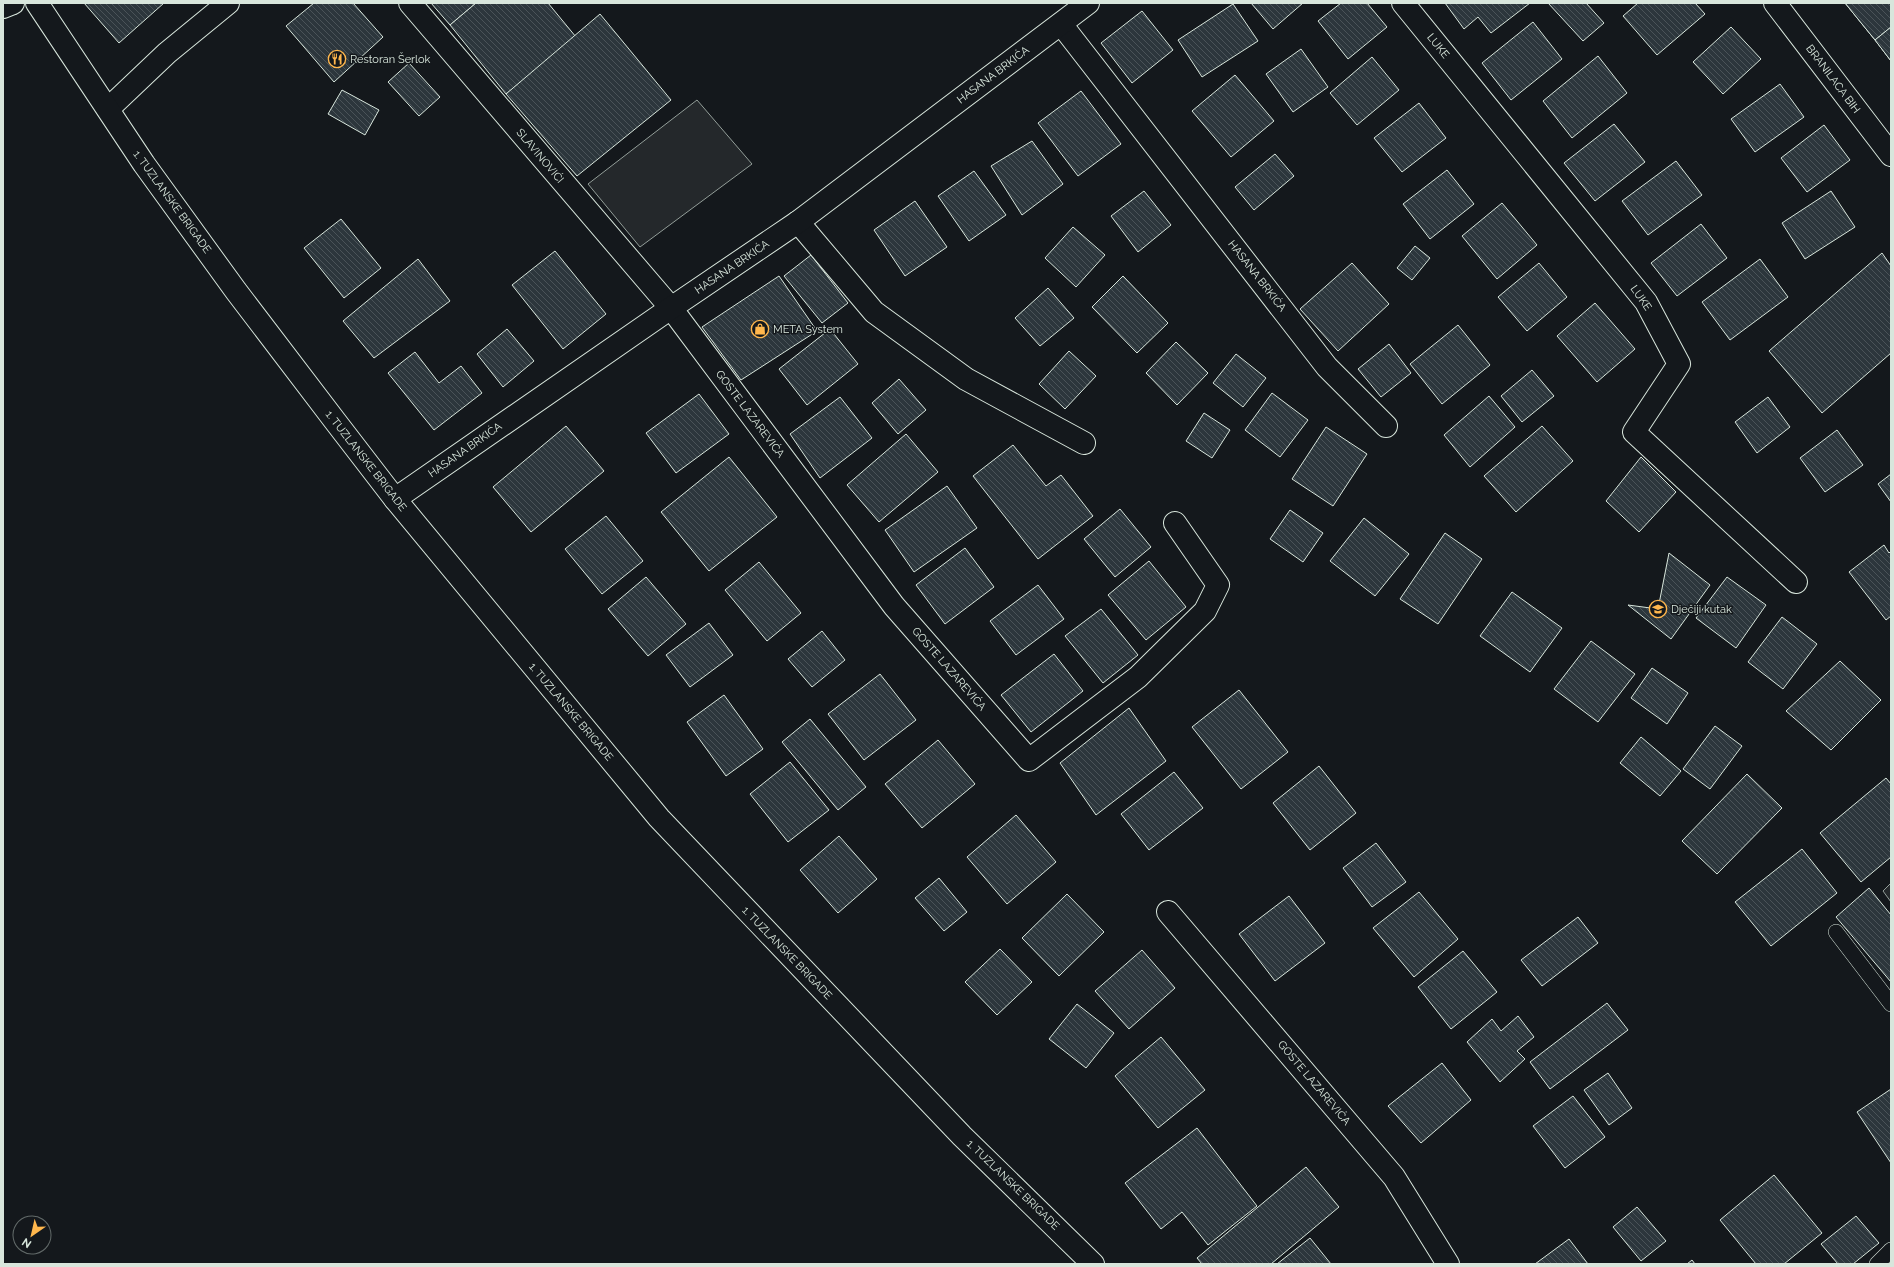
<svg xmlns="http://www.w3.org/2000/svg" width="1894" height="1267" viewBox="0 0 1894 1267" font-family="Raleway,sans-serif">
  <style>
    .parking { fill: #24282b; stroke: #939e99 }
    .building { fill: url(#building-back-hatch); stroke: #d8e6dc }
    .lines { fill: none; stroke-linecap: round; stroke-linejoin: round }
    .service-casing { stroke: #d8e6dc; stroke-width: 16 }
    .minor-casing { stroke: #d8e6dc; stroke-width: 24 }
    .primary-casing { stroke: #d8e6dc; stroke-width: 24 }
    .service { stroke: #14181c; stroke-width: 15 }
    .minor { stroke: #14181c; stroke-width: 22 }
    .primary { stroke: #14181c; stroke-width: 22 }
    .labels { text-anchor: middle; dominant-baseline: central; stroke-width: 3; stroke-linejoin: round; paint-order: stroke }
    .street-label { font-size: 11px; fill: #d8e6dc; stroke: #14181c }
    .poi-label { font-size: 11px; fill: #d8e6dc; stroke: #14181c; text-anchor: start }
  </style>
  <defs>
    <pattern id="building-back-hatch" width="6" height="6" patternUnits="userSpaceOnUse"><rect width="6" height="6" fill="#2c363c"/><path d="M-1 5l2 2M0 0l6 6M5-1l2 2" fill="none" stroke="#4a5358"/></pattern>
  </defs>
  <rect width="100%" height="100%" fill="#14181c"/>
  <g class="parking">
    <path d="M697 100 752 164 640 247 588 184Z"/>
    <path d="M1891 883V902L1883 891Z"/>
  </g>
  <g class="building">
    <path d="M84 3H164L119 43Z"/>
    <path d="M314 3H353L383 37 334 82 286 26Z"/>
    <path d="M431 3H476L450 25Z"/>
    <path d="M476 3H548L576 37 506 94 450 25Z"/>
    <path d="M1251 3H1303L1273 29Z"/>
    <path d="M1341 3H1367L1387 27 1348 59 1318 21Z"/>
    <path d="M1445 3H1530L1491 33 1478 17 1464 29Z"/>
    <path d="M1548 3H1586L1604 23 1583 41Z"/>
    <path d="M1638 3H1695L1705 14 1657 55 1623 16Z"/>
    <path d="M1845 3H1891V61L1875 40Z"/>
    <path d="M1845 3H1891V27L1875 40Z"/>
    <path d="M1233 4 1258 41 1202 77 1178 40Z"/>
    <path d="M1142 11 1173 50 1132 83 1101 43Z"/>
    <path d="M600 14 671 100 577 176 506 94Z"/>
    <path d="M1533 22 1562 59 1511 100 1482 63Z"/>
    <path d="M1731 27 1761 59 1723 94 1693 62Z"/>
    <path d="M1891 27V61L1875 40Z"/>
    <path d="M1301 49 1328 87 1293 112 1266 74Z"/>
    <path d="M1598 56 1627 93 1572 138 1543 101Z"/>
    <path d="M1372 57 1399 90 1357 125 1330 93Z"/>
    <path d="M409 63 440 97 419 116 388 82Z"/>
    <path d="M1235 75 1274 121 1231 157 1192 111Z"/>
    <path d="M1780 84 1804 117 1755 152 1731 119Z"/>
    <path d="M342 90 379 110 365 135 328 114Z"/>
    <path d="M1081 91 1121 144 1078 176 1038 123Z"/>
    <path d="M1419 103 1446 138 1402 172 1374 138Z"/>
    <path d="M1614 124 1645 162 1595 201 1564 163Z"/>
    <path d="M1824 125 1850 160 1807 192 1781 158Z"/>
    <path d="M1032 141 1063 184 1022 215 991 166Z"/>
    <path d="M1275 154 1294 176 1254 210 1235 187Z"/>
    <path d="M1676 161 1702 195 1648 235 1622 201Z"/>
    <path d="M1447 170 1474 204 1430 239 1403 204Z"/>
    <path d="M974 171 1006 215 969 241 938 196Z"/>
    <path d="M1144 191 1171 225 1138 252 1111 216Z"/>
    <path d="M1831 191 1855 227 1805 259 1782 223Z"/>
    <path d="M915 201 947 247 905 276 874 230Z"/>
    <path d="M1502 203 1537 245 1497 279 1462 236Z"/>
    <path d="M341 219 381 268 344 298 304 248Z"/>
    <path d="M1701 224 1727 258 1677 296 1651 263Z"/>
    <path d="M1073 227 1105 255 1076 287 1045 258Z"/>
    <path d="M1415 246 1430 258 1412 280 1397 268Z"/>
    <path d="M555 251 606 314 563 349 512 285Z"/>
    <path d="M1882 253 1891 266V353L1822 413 1769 351Z"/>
    <path d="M811 255 848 303 822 323 784 276Z"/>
    <path d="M418 259 450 301 374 358 343 321Z"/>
    <path d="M1760 259 1788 297 1730 340 1702 302Z"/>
    <path d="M1352 263 1389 304 1338 351 1300 309Z"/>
    <path d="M1539 263 1567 297 1527 331 1498 297Z"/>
    <path d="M779 276 817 331 741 380 702 327Z"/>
    <path d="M1123 276 1168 323 1137 353 1092 307Z"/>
    <path d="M1048 288 1074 318 1040 346 1015 318Z"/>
    <path d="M1595 303 1635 349 1597 382 1557 336Z"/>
    <path d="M1458 325 1490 365 1442 404 1410 364Z"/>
    <path d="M507 329 534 361 503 387 477 354Z"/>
    <path d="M830 329 858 364 807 405 779 369Z"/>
    <path d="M1176 342 1208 373 1177 405 1146 373Z"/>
    <path d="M1389 344 1411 373 1381 397 1358 369Z"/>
    <path d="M1069 351 1096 376 1065 409 1039 384Z"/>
    <path d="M415 352 439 383 461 366 482 393 434 430 388 373Z"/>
    <path d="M1236 354 1266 378 1243 407 1213 383Z"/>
    <path d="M1532 370 1554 396 1522 422 1501 396Z"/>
    <path d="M899 379 926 410 898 434 872 403Z"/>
    <path d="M1272 393 1308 420 1280 457 1245 430Z"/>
    <path d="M699 394 729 434 676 473 646 433Z"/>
    <path d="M1489 396 1515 427 1470 467 1444 435Z"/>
    <path d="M840 397 872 438 820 478 790 434Z"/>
    <path d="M1768 397 1790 427 1757 453 1735 422Z"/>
    <path d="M1204 413 1230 430 1212 458 1186 441Z"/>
    <path d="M566 426 604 471 531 532 493 487Z"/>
    <path d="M1542 426 1573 461 1516 512 1484 476Z"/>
    <path d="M1326 427 1367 454 1333 506 1292 479Z"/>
    <path d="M1837 430 1863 465 1825 492 1800 458Z"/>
    <path d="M906 434 938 472 879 522 847 485Z"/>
    <path d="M1013 445 1046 486 1061 475 1093 516 1038 559 973 476Z"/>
    <path d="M729 457 777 517 709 571 661 512Z"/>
    <path d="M1641 457 1676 492 1639 532 1606 501Z"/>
    <path d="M1891 474V502L1878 484Z"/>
    <path d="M947 486 977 528 914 572 885 530Z"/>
    <path d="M1120 509 1151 547 1115 577 1084 539Z"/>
    <path d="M1290 510 1323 533 1303 562 1270 539Z"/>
    <path d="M606 516 643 561 602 594 565 549Z"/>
    <path d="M1364 518 1409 554 1375 596 1330 561Z"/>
    <path d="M1445 533 1482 559 1438 624 1400 599Z"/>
    <path d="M1884 545 1889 553 1891 551V616L1886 620 1849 572Z"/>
    <path d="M965 548 994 587 945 624 916 585Z"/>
    <path d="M1669 553 1710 585 1671 639 1628 605 1658 609Z"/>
    <path d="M1149 561 1186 607 1146 640 1108 595Z"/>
    <path d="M759 562 801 613 767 641 725 590Z"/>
    <path d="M646 577 686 624 648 656 608 609Z"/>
    <path d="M1727 577 1766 605 1736 648 1696 618Z"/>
    <path d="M1038 585 1064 619 1016 655 990 621Z"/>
    <path d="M1512 592 1562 628 1530 672 1480 636Z"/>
    <path d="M1101 609 1138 655 1103 683 1065 636Z"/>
    <path d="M1782 617 1817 644 1783 689 1748 662Z"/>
    <path d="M709 623 733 655 690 687 666 655Z"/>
    <path d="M822 631 845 660 812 687 788 659Z"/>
    <path d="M1591 641 1635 674 1598 722 1554 689Z"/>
    <path d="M1054 654 1083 691 1031 732 1001 695Z"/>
    <path d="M1840 661 1881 700 1831 750 1786 711Z"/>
    <path d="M1652 668 1688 693 1667 724 1631 698Z"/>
    <path d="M880 674 916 720 864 760 828 714Z"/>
    <path d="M1239 690 1288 752 1241 789 1192 727Z"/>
    <path d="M724 695 763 749 726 776 687 722Z"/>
    <path d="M1129 708 1166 761 1096 815 1060 763Z"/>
    <path d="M810 719 866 787 838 810 782 742Z"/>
    <path d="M1715 726 1742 746 1710 789 1683 769Z"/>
    <path d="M1641 737 1681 771 1660 796 1620 763Z"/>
    <path d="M938 740 975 784 922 828 885 784Z"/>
    <path d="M790 762 829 810 788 842 750 794Z"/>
    <path d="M1319 766 1356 813 1310 850 1273 803Z"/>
    <path d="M1174 772 1203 808 1149 850 1121 814Z"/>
    <path d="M1747 774 1782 808 1717 874 1682 841Z"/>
    <path d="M1886 778 1891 784V857L1861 882 1820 833Z"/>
    <path d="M1016 815 1056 862 1007 904 967 857Z"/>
    <path d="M839 836 877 879 838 913 800 870Z"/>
    <path d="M1376 843 1406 882 1372 907 1343 868Z"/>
    <path d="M1802 849 1837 893 1771 946 1735 902Z"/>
    <path d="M939 878 967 912 944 931 915 898Z"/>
    <path d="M1869 888 1891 915V982L1836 917Z"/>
    <path d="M1419 892 1458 939 1414 977 1373 928Z"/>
    <path d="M1067 894 1104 932 1059 976 1022 938Z"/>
    <path d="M1289 896 1325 943 1275 981 1239 934Z"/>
    <path d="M1578 917 1598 943 1542 986 1521 960Z"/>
    <path d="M1000 949 1032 982 997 1015 965 982Z"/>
    <path d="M1142 950 1175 988 1129 1029 1095 991Z"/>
    <path d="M1463 951 1497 992 1451 1029 1418 987Z"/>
    <path d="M1607 1003 1628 1030 1550 1089 1530 1062Z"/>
    <path d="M1077 1004 1114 1033 1086 1068 1049 1039Z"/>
    <path d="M1518 1016 1534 1037 1517 1051 1525 1059 1500 1082 1467 1042 1492 1019 1501 1031Z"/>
    <path d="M1161 1037 1205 1090 1158 1128 1115 1076Z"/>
    <path d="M1442 1063 1471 1100 1421 1143 1388 1106Z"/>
    <path d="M1608 1073 1632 1108 1609 1125 1584 1090Z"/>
    <path d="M1891 1089V1163L1857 1112Z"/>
    <path d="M1573 1096 1605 1137 1565 1168 1533 1126Z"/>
    <path d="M1197 1128 1257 1206 1208 1245 1182 1212 1161 1229 1125 1183Z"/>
    <path d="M1306 1167 1339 1207 1271 1264H1202L1197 1258Z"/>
    <path d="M1774 1175 1822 1233 1784 1264H1756L1720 1220Z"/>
    <path d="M1637 1207 1666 1241 1641 1261 1613 1227Z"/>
    <path d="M1856 1216 1879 1243 1853 1264H1838L1821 1244Z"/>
    <path d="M1310 1238 1331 1264H1277Z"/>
    <path d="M1569 1239 1588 1264H1535Z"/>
    <path d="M1692 1260 1695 1264H1687Z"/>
  </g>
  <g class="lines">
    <defs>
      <g id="service">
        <path d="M1836 932 1891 1004"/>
        <path d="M1877 1264 1891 1250"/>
      </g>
      <g id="minor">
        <path d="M410 3 671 308 894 606 1029 760 1138 677 1205 611 1218 585 1175 523"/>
        <path d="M1403 3 1646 302 1679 364 1634 432 1796 582"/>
        <path d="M1775 3 1891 155"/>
        <path d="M3 7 13 3"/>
        <path d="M1061 24 1327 367 1386 426"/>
        <path d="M108 109 167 53 228 3"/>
        <path d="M798 222 874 312 966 379 1084 443"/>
        <path d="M395 499 671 308 798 222 1088 3"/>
        <path d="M1168 912 1394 1177 1448 1264"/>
      </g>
      <path id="primary" d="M37 3 144 164 236 291 335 421 395 499 659 818 962 1136 1093 1264"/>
    </defs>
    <use href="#service" class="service-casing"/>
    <use href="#minor" class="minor-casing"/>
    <use href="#primary" class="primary-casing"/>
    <use href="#service" class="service"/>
    <use href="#minor" class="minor"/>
    <use href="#primary" class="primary"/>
  </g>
  <defs>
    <symbol id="restaurant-ring" viewBox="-11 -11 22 22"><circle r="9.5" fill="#14181c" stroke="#ffb74d" stroke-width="1.5"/><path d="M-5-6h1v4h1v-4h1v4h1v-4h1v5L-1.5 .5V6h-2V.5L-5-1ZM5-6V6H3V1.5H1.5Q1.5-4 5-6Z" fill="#ffb74d"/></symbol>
    <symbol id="shop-ring" viewBox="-11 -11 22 22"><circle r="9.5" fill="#14181c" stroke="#ffb74d" stroke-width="1.5"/><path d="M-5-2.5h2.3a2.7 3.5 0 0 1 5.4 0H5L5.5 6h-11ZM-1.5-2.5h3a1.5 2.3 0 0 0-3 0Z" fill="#ffb74d"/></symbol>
    <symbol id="school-ring" viewBox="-11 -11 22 22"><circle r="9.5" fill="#14181c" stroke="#ffb74d" stroke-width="1.5"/><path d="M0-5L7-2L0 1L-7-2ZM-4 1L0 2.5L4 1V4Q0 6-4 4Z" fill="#ffb74d"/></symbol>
  </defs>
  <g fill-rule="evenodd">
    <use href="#restaurant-ring" x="327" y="49" width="20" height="20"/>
    <use href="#shop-ring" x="750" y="319" width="20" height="20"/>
    <use href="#school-ring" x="1648" y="599" width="20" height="20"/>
  </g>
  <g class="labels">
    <g class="street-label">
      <text transform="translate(1438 46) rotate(51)">LUKE</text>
      <text transform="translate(993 75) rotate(-37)">HASANA BRKIĆA</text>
      <text transform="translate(1833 79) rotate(53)">BRANILACA BIH</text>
      <text transform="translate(540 156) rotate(50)">SLAVINOVIĆI</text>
      <text transform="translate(172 202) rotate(54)">1. TUZLANSKE BRIGADE</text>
      <text transform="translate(732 267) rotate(-34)">HASANA BRKIĆA</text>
      <text transform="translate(1257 276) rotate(52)">HASANA BRKIĆA</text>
      <text transform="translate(1641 298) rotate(55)">LUKE</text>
      <text transform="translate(750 414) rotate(53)">GOSTE LAZAREVIĆA</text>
      <text transform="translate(465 450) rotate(-35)">HASANA BRKIĆA</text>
      <text transform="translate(366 461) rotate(52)">1. TUZLANSKE BRIGADE</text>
      <text transform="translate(949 669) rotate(49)">GOSTE LAZAREVIĆA</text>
      <text transform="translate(571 712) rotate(50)">1. TUZLANSKE BRIGADE</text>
      <text transform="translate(787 953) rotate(46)">1. TUZLANSKE BRIGADE</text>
      <text transform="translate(1314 1083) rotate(50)">GOSTE LAZAREVIĆA</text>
      <text transform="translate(1013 1185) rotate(44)">1. TUZLANSKE BRIGADE</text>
    </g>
    <g class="poi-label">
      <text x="350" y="59">Restoran Šerlok</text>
      <text x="773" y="329">META System</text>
      <text x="1671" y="609">Dječiji kutak</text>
    </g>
  </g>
  <rect width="1894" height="1267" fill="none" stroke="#d8e6dc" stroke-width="8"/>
  <g transform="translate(32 1235) rotate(214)"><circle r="19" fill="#14181c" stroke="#626a69"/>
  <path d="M0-3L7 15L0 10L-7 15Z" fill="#ffb74d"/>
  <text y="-6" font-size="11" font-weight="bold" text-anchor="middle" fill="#d8e6dc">N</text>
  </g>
</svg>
